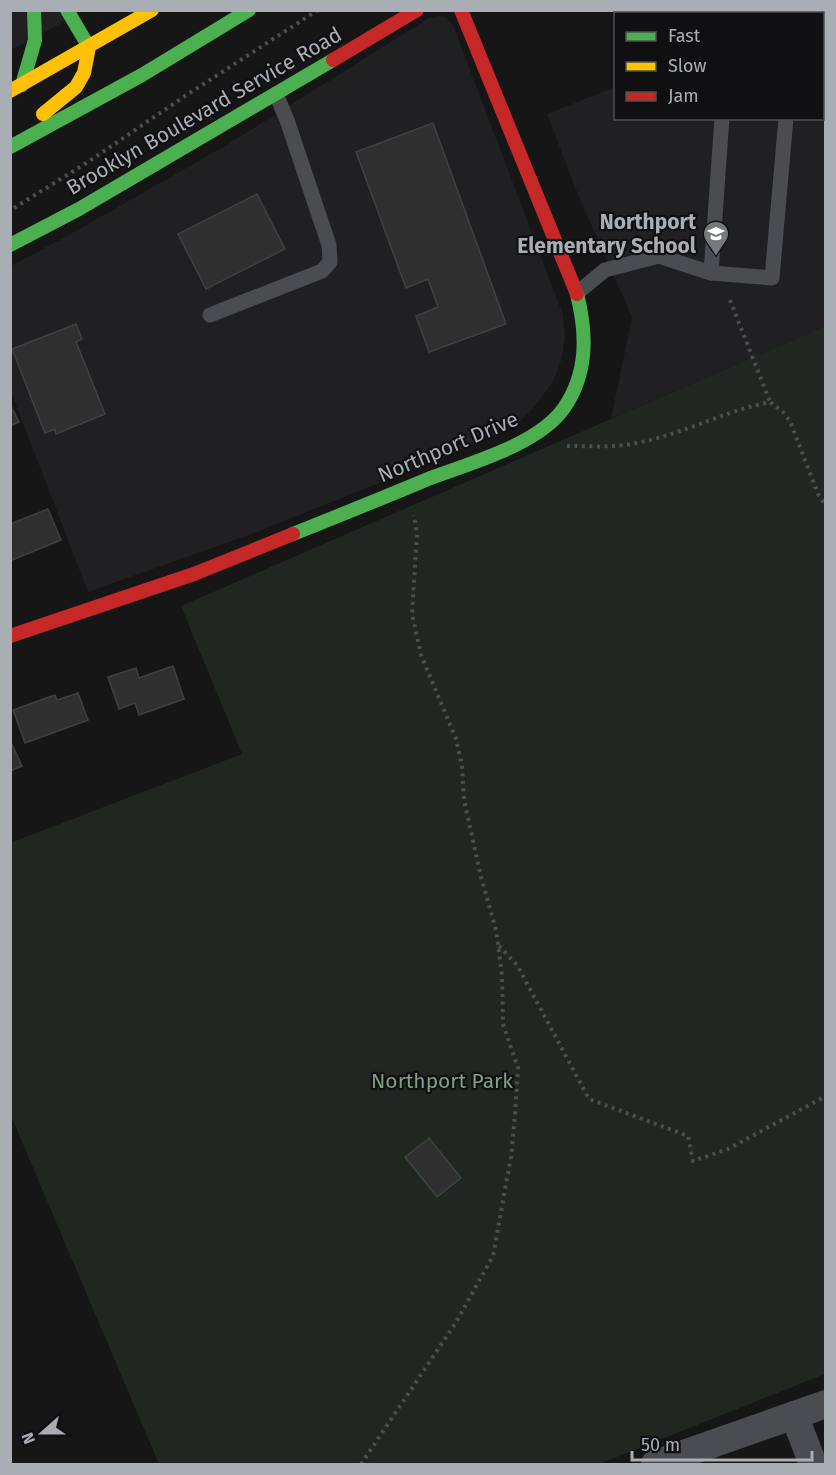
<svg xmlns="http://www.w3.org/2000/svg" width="836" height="1475" viewBox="0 0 836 1475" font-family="'Fira Sans',sans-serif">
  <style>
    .built { fill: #202022 }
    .green { fill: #202620 }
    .building { fill: #303031; stroke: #3f4042; stroke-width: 1.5 }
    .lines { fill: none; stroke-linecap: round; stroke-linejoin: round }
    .path { stroke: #4c4d4f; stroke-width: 4; stroke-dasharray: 3 4.5; stroke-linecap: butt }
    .lane { stroke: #4b4c4f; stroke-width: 15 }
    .street { stroke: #4b4c4f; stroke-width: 28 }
    .fast { stroke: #4caf50; stroke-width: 14 }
    .slow { stroke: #ffc107; stroke-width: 14 }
    .jam { stroke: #c62828; stroke-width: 14 }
    .labels { text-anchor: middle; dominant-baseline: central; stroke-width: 4.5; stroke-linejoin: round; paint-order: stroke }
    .street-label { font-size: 21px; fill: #a9aeb5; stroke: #101012 }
    .poi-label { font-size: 21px; font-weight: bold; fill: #a9aeb5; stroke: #101012; text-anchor: end }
    .park-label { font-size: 21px; fill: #839e82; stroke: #101012 }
  </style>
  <rect width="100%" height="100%" fill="#161616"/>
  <g class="built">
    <path d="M11 11H84L11 50Z"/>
    <path d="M809 11H825V326L611 419 632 317 579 197 547 114 615 87 616 118H822V14L801 13Z"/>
    <path d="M438 16 446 17 453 25 563 315 565 336 562 358 553 382 534 407 515 426 437 460 254 533 88 592 11 392V266L67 236 230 143 429 18Z"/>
  </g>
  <path class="green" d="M825 326V1374L599 1464H159L11 1116 10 843 242 754 181 606Z"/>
  <g class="building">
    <path d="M433 123 506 324 429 352 416 316 438 307 428 279 406 288 356 152Z"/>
    <path d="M257 194 285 249 206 289 178 234Z"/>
    <path d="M76 324 82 339 76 342 105 414 56 434 55 429 45 433 12 349Z"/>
    <path d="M10 404 19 422 10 426Z"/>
    <path d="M48 509 61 540 10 561V524Z"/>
    <path d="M173 666 184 699 139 715 135 703 119 709 108 677 136 668 139 678Z"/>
    <path d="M78 693 88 720 25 743 13 710 55 695 57 700Z"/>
    <path d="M10 740 22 766 10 771Z"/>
    <path d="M429 1138 461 1178 437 1197 405 1157Z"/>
  </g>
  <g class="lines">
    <g class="path">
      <path d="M14 208 88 162 185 96 318 10"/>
      <path d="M730 300 770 402"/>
      <path d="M567 446C590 446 614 448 637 443 683 434 724 411 770 402L783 412 790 421 818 494 826 506"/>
      <path d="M499 946 517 965 589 1099 688 1136 693 1161 728 1149 826 1096"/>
      <path d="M361 1464 455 1324 493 1256 511 1157 515 1114 518 1068 503 1024 502 975 496 930 481 877 464 800 462 766 456 739 421 655 412 614 417 534 414 515"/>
    </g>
    <g class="lane">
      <path d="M711 273 722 118"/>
      <path d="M577 293 605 270 659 256 711 273 772 278 786 118"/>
      <path d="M210 315 322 271 330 262 329 245 287 120 276 94"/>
    </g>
    <g class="street">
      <path d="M794 1415 813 1464"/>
      <path d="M655 1464 826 1404"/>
    </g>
    <g class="fast">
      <path d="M67 10 89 47"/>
      <path d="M22 85 35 40 34 10"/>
      <path d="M10 147 142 75 249 10"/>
      <path d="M10 245 79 209 333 60"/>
      <path d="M293 534C338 516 383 498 428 479 470 463 538 445 564 408 588 373 587 334 577 294"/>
    </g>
    <g class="slow">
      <path d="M10 91 152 10"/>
      <path d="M43 114 76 87 84 73 89 47"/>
    </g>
    <g class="jam">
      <path d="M461 10 577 294"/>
      <path d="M333 60 417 10"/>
      <path d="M10 636 194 574 293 534"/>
    </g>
  </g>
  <defs>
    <symbol id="school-pin" viewBox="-11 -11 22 30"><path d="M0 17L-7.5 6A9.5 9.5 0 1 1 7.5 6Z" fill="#76797d" stroke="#101012"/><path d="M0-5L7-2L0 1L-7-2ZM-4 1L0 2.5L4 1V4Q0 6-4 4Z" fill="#fff"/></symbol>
  </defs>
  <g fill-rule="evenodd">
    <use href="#school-pin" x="701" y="219" width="30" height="40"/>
  </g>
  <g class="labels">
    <g class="street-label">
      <text transform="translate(204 111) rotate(-30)">Brooklyn Boulevard Service Road</text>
      <text transform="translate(448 447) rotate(-23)">Northport Drive</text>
    </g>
    <g class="poi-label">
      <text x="696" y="222">Northport<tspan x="696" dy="24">Elementary School</tspan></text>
    </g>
    <g class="park-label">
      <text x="442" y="1081">Northport Park</text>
    </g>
  </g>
  <rect width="836" height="1475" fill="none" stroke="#a9aeb5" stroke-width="24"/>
  <rect x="614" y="12" width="210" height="108" fill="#101012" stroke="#4d4f53" stroke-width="1.5"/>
  <rect x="626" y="32" width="30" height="9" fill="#4caf50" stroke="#4d4f53" stroke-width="1.5"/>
  <text x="668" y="42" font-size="18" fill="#a9aeb5">Fast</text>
  <rect x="626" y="62" width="30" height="9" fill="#ffc107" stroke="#4d4f53" stroke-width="1.5"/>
  <text x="668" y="72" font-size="18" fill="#a9aeb5">Slow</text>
  <rect x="626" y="92" width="30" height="9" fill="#c62828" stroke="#4d4f53" stroke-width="1.5"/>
  <text x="668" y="102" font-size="18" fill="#a9aeb5">Jam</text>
  <g transform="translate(42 1433) rotate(249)" stroke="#101012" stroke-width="4.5" paint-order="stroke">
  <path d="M0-4.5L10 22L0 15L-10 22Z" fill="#a9aeb5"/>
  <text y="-9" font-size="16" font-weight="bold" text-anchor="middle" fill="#a9aeb5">N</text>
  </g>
  <path d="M632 1451v9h180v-9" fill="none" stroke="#a9aeb5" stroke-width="3"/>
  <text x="641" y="1451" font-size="18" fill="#a9aeb5" stroke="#101012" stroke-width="4.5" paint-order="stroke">50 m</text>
</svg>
